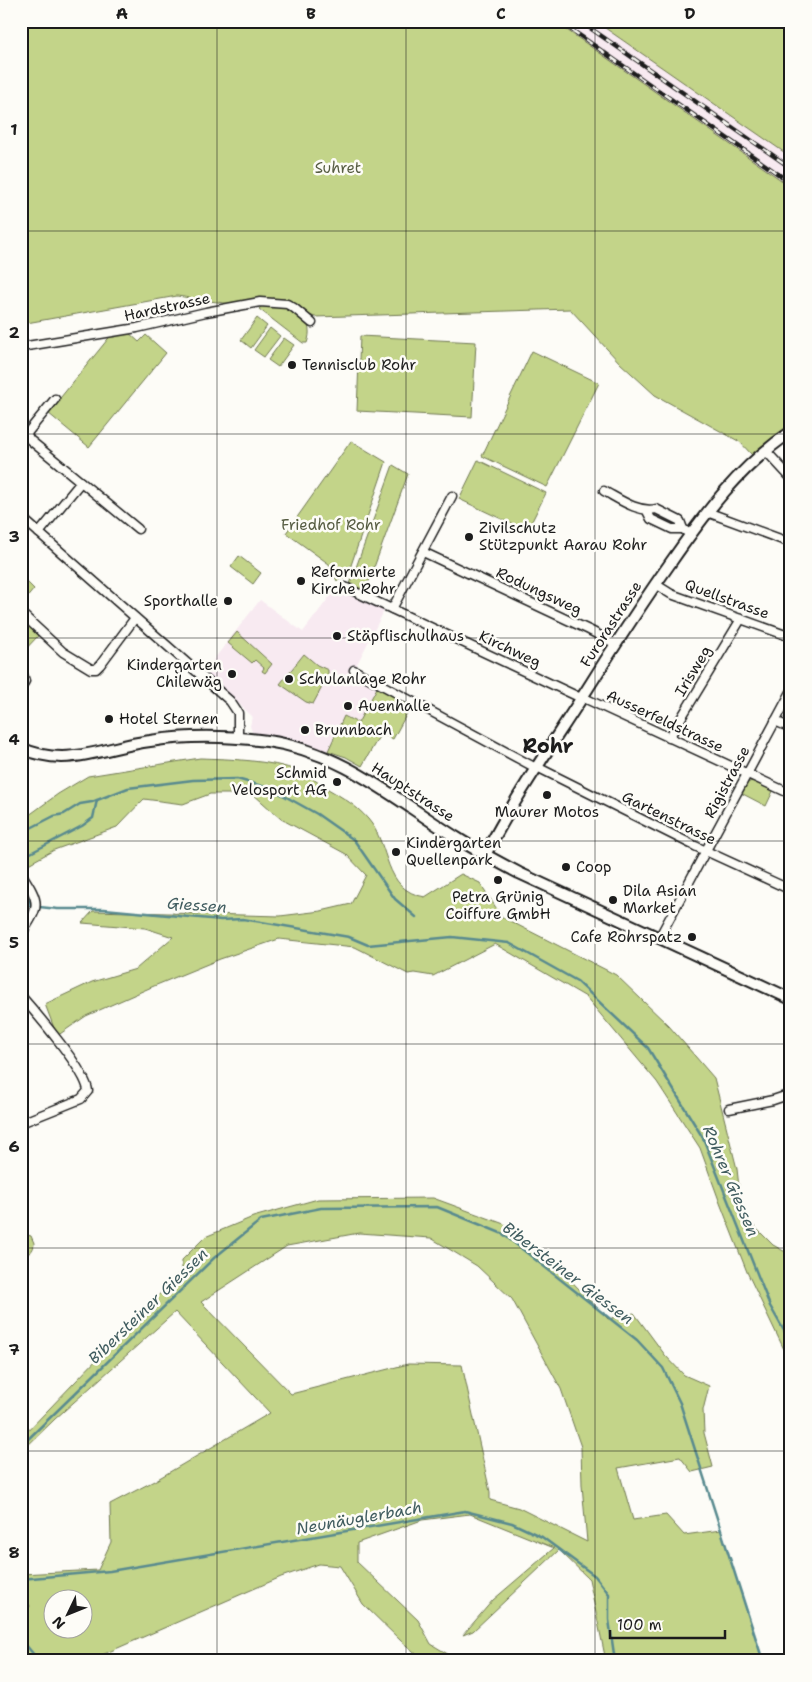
<svg xmlns="http://www.w3.org/2000/svg" width="812" height="1682" viewBox="0 0 812 1682" font-family="'Shantell Sans',sans-serif">
  <style>
    .built { fill: #f8eaf1 }
    .green { fill: #c3d489; stroke: #707852; fill-rule: evenodd }
    .lines { fill: none; stroke-linecap: round; stroke-linejoin: round }
    .stream { stroke: #598a8f; stroke-width: 2.5 }
    .minor-casing { stroke: #1c1c1c; stroke-width: 11 }
    .major-casing { stroke: #1c1c1c; stroke-width: 14 }
    .minor { stroke: #fdfcf7; stroke-width: 8 }
    .major { stroke: #fdfcf7; stroke-width: 10 }
    .rail-casing { stroke: #1c1c1c; stroke-width: 4.5 }
    .rail { stroke: #fdfcf7; stroke-width: 2.5; stroke-dasharray: 8; stroke-linecap: butt }
    .grid { fill: none; stroke: #1c1c1c; stroke-width: 1; stroke-opacity: 0.55 }
    .poi-dot { fill: #1c1c1c; stroke: #fdfcf7; stroke-width: 2 }
    .labels { text-anchor: middle; dominant-baseline: central; stroke-width: 5; stroke-linejoin: round; paint-order: stroke }
    .park-label { font-size: 15px; fill: #565c42; stroke: #fdfcf7 }
    .street-label { font-size: 15px; fill: #1c1c1c; stroke: #fdfcf7 }
    .poi-label { font-size: 15px; fill: #1c1c1c; stroke: #fdfcf7; text-anchor: start }
    .water-label { font-size: 16px; font-style: italic; fill: #405c5f; stroke: #fdfcf7 }
    .district-label { font-size: 20px; font-weight: bold; fill: #1c1c1c; stroke: #fdfcf7 }
    .neatline { fill: none; stroke: #1c1c1c; stroke-width: 2 }
    .grid-label { font-size: 16px; text-anchor: middle; font-weight: bold; fill: #1c1c1c }
  </style>
  <rect width="100%" height="100%" fill="#fdfcf7"/>
  <filter id="ink" filterUnits="userSpaceOnUse"><feTurbulence type="fractalNoise" baseFrequency=".02" numOctaves="2"/><feDisplacementMap in="SourceGraphic" scale="10" xChannelSelector="R" yChannelSelector="G"/><feConvolveMatrix kernelMatrix="1 2 1 2 8 2 1 2 1" color-interpolation-filters="sRGB"/></filter>
  <g filter="url(#ink)">
    <g class="built">
      <path d="M554 21H595L791 157V187Z"/>
      <path d="M344 590 385 609 353 672 412 704 393 739 381 733 362 766 346 757 298 742 252 732 250 726 252 716 204 672 260 600 303 632 334 591Z"/>
    </g>
    <g class="green">
      <path d="M21 21H554L791 187V427L752 455 740 442 655 395 620 363 570 309 315 317 282 306C299 313 315 321 307 343H303L259 309 263 305 250 307 177 296 21 324Z"/>
      <path d="M595 21H791V157Z"/>
      <path d="M257 318 267 326 251 348 241 340Z"/>
      <path d="M270 328 280 336 264 357 254 350Z"/>
      <path d="M128 332 139 342 146 335 166 353 89 447 48 413 112 334Z"/>
      <path d="M360 336 476 342 472 417 357 411Z"/>
      <path d="M284 338 294 345 278 367 268 360Z"/>
      <path d="M532 351 599 383 547 487 482 456Z"/>
      <path d="M351 441 386 462 347 577 337 581 329 564 286 533Z"/>
      <path d="M478 460 546 493 527 531 459 499Z"/>
      <path d="M393 465 408 474 365 592 350 584Z"/>
      <path d="M239 556 261 573 253 584 231 567Z"/>
      <path d="M21 576 34 589 21 605Z"/>
      <path d="M21 618 38 636 21 654Z"/>
      <path d="M237 632 272 664 265 673 262 671 264 668 255 660 252 663 228 643Z"/>
      <path d="M304 654 317 665 328 670V676L313 704 306 702 280 684Z"/>
      <path d="M378 686 412 704 393 739 381 733 362 766 346 757 328 751 344 716 358 723Z"/>
      <path d="M200 758C230 759 271 760 298 771 309 775 318 783 328 789 342 797 357 806 368 819 391 845 382 890 425 897L461 874 480 883 502 917 616 975 669 1026 714 1078 737 1169 742 1214 773 1245 791 1255V1364L747 1272 720 1203 700 1148 657 1082 586 997 495 944 433 976 414 973 408 974 355 947 279 939 220 959 154 986 86 1016 57 1036 45 1004 92 982 136 969 173 937 145 928 82 923 93 911 280 916 321 911 351 904 366 875 346 854 281 819 253 794H210L183 804 144 799 117 827 54 850 21 868V821L58 794 88 776Z"/>
      <path d="M752 781 774 789 766 806 741 793 747 783Z"/>
      <path d="M433 1198 504 1224 551 1260 608 1319 634 1313 665 1355 684 1375 709 1386 703 1410 704 1433 713 1467 692 1472 680 1457 618 1468 633 1520 666 1515 684 1535 721 1530 763 1661H606L589 1579 559 1550 473 1631 463 1635 493 1600 554 1548 470 1514 422 1520 357 1543V1562L418 1620 431 1644 451 1656 438 1661H425L401 1641 363 1604 340 1566 319 1564 281 1577 88 1661H21V1611H27L30 1606 27 1601 21 1598V1574L98 1570 111 1542 110 1504 156 1480 270 1413 175 1312 55 1419 21 1452V1438L182 1271V1260L205 1237 253 1217 318 1199ZM359 1233 431 1238 477 1266 512 1299 561 1389 581 1447 582 1485 587 1542 519 1508 490 1500V1492L462 1365 408 1364 291 1394 201 1302 287 1246ZM52 1600H82V1630H52Z"/>
      <path d="M21 1233 31 1236 34 1243C34 1251 29 1255 21 1255Z"/>
    </g>
    <g class="lines">
      <g class="stream">
        <path d="M21 833 54 816 64 814 80 804 92 802 128 788 193 780 237 779 272 789 317 814 354 840 395 899 416 917"/>
        <path d="M21 858 82 826 93 818 97 800"/>
        <path d="M21 886 31 905"/>
        <path d="M21 905 58 909H104L221 920 243 919 349 937 368 945 452 937 509 943 577 981 648 1048 703 1138 770 1306 791 1343"/>
        <path d="M21 1446 214 1258 261 1220 321 1208 437 1207 503 1234 637 1340 663 1368 680 1403 763 1661"/>
        <path d="M21 1579 110 1571 465 1511 512 1523 542 1537 595 1576 609 1594V1620L615 1661"/>
        <path d="M21 1639 39 1661"/>
      </g>
      <defs>
        <g id="minor">
          <path d="M21 347 137 328 206 312 260 302 287 304 294 308 312 323"/>
          <path d="M55 399 28 432 27 435 30 440 138 529"/>
          <path d="M766 451 791 478"/>
          <path d="M604 491C619 499 638 513 656 509L680 521 683 529 691 535"/>
          <path d="M647 511 651 519 672 529H683"/>
          <path d="M707 512 791 543"/>
          <path d="M21 517 230 701 238 713V738"/>
          <path d="M39 533 81 482"/>
          <path d="M423 552 589 630 616 644"/>
          <path d="M655 584 671 594 791 637"/>
          <path d="M345 587 581 698"/>
          <path d="M392 609 452 496"/>
          <path d="M21 613 63 652 91 669H96L100 665 135 618"/>
          <path d="M354 670 536 768"/>
          <path d="M21 688 25 681 23 675"/>
          <path d="M582 697 791 794"/>
          <path d="M775 721 791 728"/>
          <path d="M669 738 741 619"/>
          <path d="M537 767 695 846 791 890"/>
          <path d="M21 873C41 904 40 905 21 935"/>
          <path d="M659 938 791 692"/>
          <path d="M21 996C36 1013 87 1072 88 1091L81 1099 21 1123"/>
          <path d="M729 1109 773 1100 791 1094"/>
        </g>
        <g id="major">
          <path d="M21 748C67 769 104 747 150 741 189 735 229 736 267 741 341 751 396 800 457 838 477 851 498 862 519 873L791 999"/>
          <path d="M485 855C515 797 553 743 588 688 615 645 642 603 671 562 705 513 741 465 791 432"/>
        </g>
      </defs>
      <use href="#minor" class="minor-casing"/>
      <use href="#major" class="major-casing"/>
      <use href="#minor" class="minor"/>
      <use href="#major" class="major"/>
      <defs>
        <g id="rail">
          <path d="M559 21 791 183"/>
          <path d="M580 21 791 168"/>
        </g>
      </defs>
      <use href="#rail" class="rail-casing"/>
      <use href="#rail" class="rail"/>
    </g>
  </g>
  <path class="grid" d="M217 21V1661M406 21V1661M595 21V1661M21 231H791M21 434H791M21 638H791M21 841H791M21 1044H791M21 1248H791M21 1451H791"/>
  <g class="poi-dot">
    <circle cx="292" cy="365" r="5"/>
    <circle cx="469" cy="537" r="5"/>
    <circle cx="301" cy="581" r="5"/>
    <circle cx="228" cy="601" r="5"/>
    <circle cx="337" cy="636" r="5"/>
    <circle cx="232" cy="674" r="5"/>
    <circle cx="289" cy="679" r="5"/>
    <circle cx="348" cy="706" r="5"/>
    <circle cx="109" cy="719" r="5"/>
    <circle cx="305" cy="730" r="5"/>
    <circle cx="337" cy="782" r="5"/>
    <circle cx="547" cy="795" r="5"/>
    <circle cx="396" cy="852" r="5"/>
    <circle cx="566" cy="867" r="5"/>
    <circle cx="498" cy="880" r="5"/>
    <circle cx="613" cy="900" r="5"/>
    <circle cx="692" cy="937" r="5"/>
  </g>
  <g class="labels">
    <g class="park-label">
      <text x="338" y="168">Suhret</text>
      <text x="331" y="525">Friedhof Rohr</text>
    </g>
    <g class="street-label">
      <text transform="translate(167 307) rotate(-12)">Hardstrasse</text>
      <text transform="translate(539 591) rotate(25)">Rodungsweg</text>
      <text transform="translate(727 599) rotate(20)">Quellstrasse</text>
      <text transform="translate(611 624) rotate(-57)">Furorastrasse</text>
      <text transform="translate(510 649) rotate(25)">Kirchweg</text>
      <text transform="translate(693 671) rotate(-59)">Irisweg</text>
      <text transform="translate(665 721) rotate(25)">Ausserfeldstrasse</text>
      <text transform="translate(727 782) rotate(-62)">Rigistrasse</text>
      <text transform="translate(413 792) rotate(33)">Hauptstrasse</text>
      <text transform="translate(669 818) rotate(26)">Gartenstrasse</text>
    </g>
    <g class="poi-label">
      <text x="302" y="365">Tennisclub Rohr</text>
      <text x="479" y="528">Zivilschutz<tspan x="479" dy="17">Stützpunkt Aarau Rohr</tspan></text>
      <text x="311" y="572">Reformierte<tspan x="311" dy="17">Kirche Rohr</tspan></text>
      <text x="218" y="601" text-anchor="end">Sporthalle</text>
      <text x="347" y="636">Stäpflischulhaus</text>
      <text x="222" y="665" text-anchor="end">Kindergarten<tspan x="222" dy="17">Chilewäg</tspan></text>
      <text x="299" y="679">Schulanlage Rohr</text>
      <text x="358" y="706">Auenhalle</text>
      <text x="119" y="719">Hotel Sternen</text>
      <text x="315" y="730">Brunnbach</text>
      <text x="327" y="773" text-anchor="end">Schmid<tspan x="327" dy="17">Velosport AG</tspan></text>
      <text x="547" y="812" text-anchor="middle">Maurer Motos</text>
      <text x="406" y="843">Kindergarten<tspan x="406" dy="17">Quellenpark</tspan></text>
      <text x="576" y="867">Coop</text>
      <text x="623" y="891">Dila Asian<tspan x="623" dy="17">Market</tspan></text>
      <text x="498" y="897" text-anchor="middle">Petra Grünig<tspan x="498" dy="17">Coiffure GmbH</tspan></text>
      <text x="682" y="937" text-anchor="end">Cafe Rohrspatz</text>
    </g>
    <g class="water-label">
      <text transform="translate(197 905) rotate(4)">Giessen</text>
      <text transform="translate(731 1181) rotate(67)">Rohrer Giessen</text>
      <text transform="translate(568 1273) rotate(37)">Bibersteiner Giessen</text>
      <text transform="translate(148 1306) rotate(-44)">Bibersteiner Giessen</text>
      <text transform="translate(359 1518) rotate(-10)">Neunäuglerbach</text>
    </g>
    <g class="district-label">
      <text x="548" y="746">Rohr</text>
    </g>
  </g>
  <rect width="812" height="1682" fill="none" stroke="#fdfcf7" stroke-width="55"/>
  <g transform="translate(68 1614) rotate(227)"><circle r="24" fill="#fdfcf7" stroke="#a3a29f"/>
  <path d="M0-4L9 19L0 12L-9 19Z" fill="#1c1c1c"/>
  <text y="-8" font-size="14" font-weight="bold" text-anchor="middle" fill="#1c1c1c">N</text>
  </g>
  <path d="M610 1630v8h115v-8" fill="none" stroke="#1c1c1c" stroke-width="2.5"/>
  <text x="617" y="1630" font-size="15" fill="#1c1c1c" stroke="#fdfcf7" stroke-width="4" paint-order="stroke">100 m</text>
  <rect x="28" y="28" width="756" height="1626" class="neatline"/>
  <g class="grid-label">
    <text x="122" y="19">A</text>
    <text x="311" y="19">B</text>
    <text x="501" y="19">C</text>
    <text x="690" y="19">D</text>
    <text x="14" y="135">1</text>
    <text x="14" y="338">2</text>
    <text x="14" y="542">3</text>
    <text x="14" y="745">4</text>
    <text x="14" y="948">5</text>
    <text x="14" y="1152">6</text>
    <text x="14" y="1355">7</text>
    <text x="14" y="1558">8</text>
  </g>
</svg>
